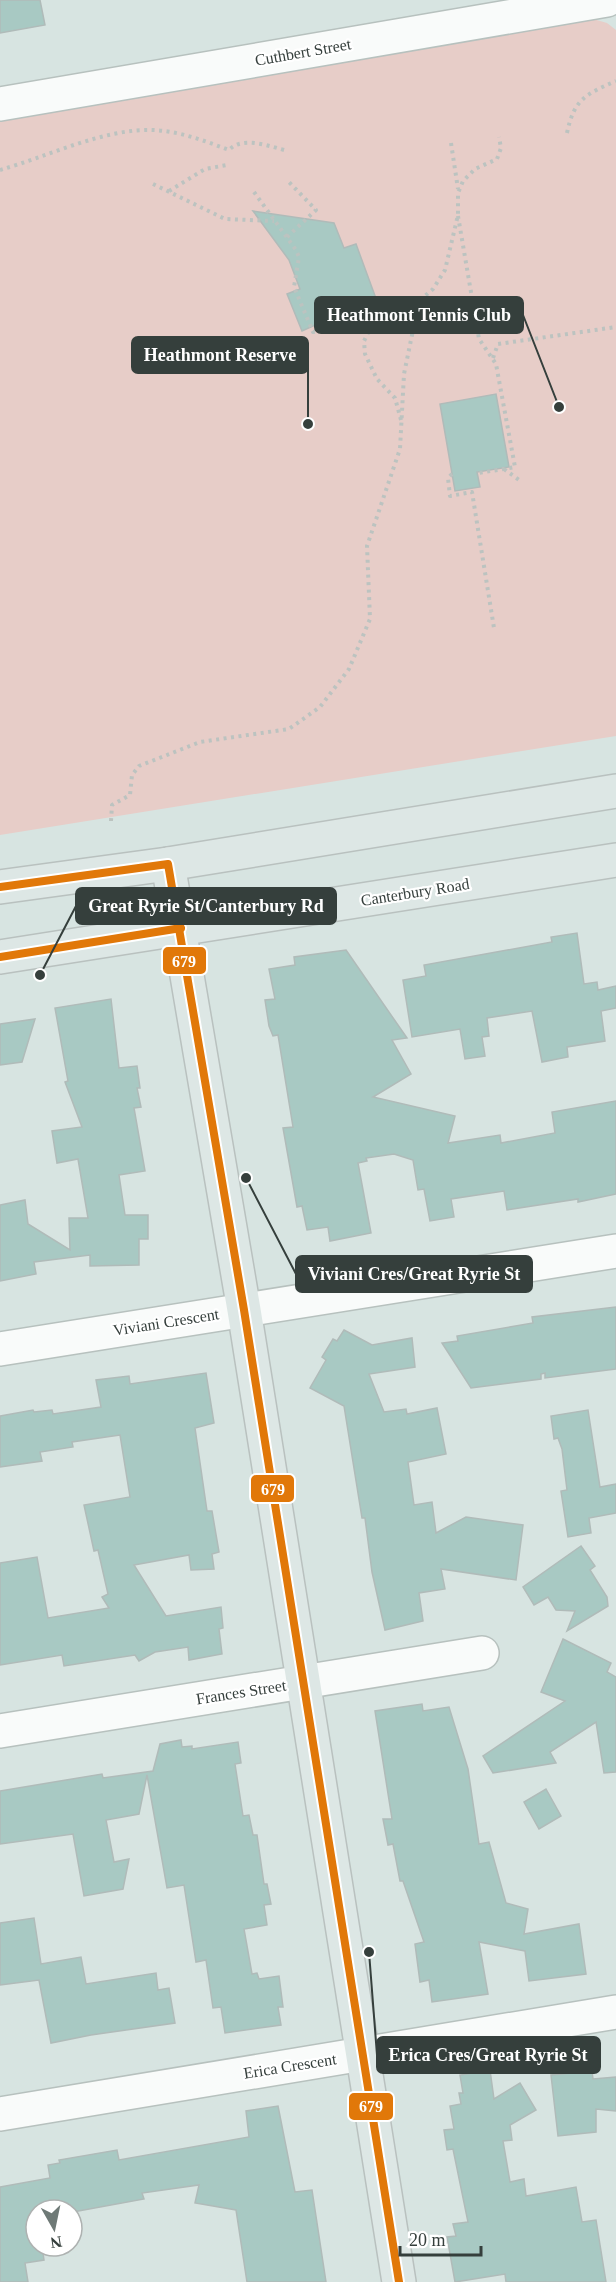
<svg xmlns="http://www.w3.org/2000/svg" width="616" height="2282" viewBox="0 0 616 2282" font-family="Georgia,serif">
  <style>
    .green { fill: #e7cdc8 }
    .building { fill: #a8c9c3; stroke: #b0bbb9; stroke-width: 1.5 }
    .lines { fill: none; stroke-linecap: round; stroke-linejoin: round }
    .minor-casing { stroke: #b7c1be; stroke-width: 36 }
    .major-casing { stroke: #b9c1bf; stroke-width: 36 }
    .path { stroke: #bcc3c0; stroke-width: 4; stroke-dasharray: 3 4.5; stroke-linecap: butt }
    .minor { stroke: #f9fbfa; stroke-width: 33 }
    .major { stroke: #dde7e5; stroke-width: 33 }
    .bus-1-casing { stroke: #fff; stroke-width: 12 }
    .bus-1 { stroke: #e17809; stroke-width: 8 }
    .labels { text-anchor: middle; dominant-baseline: central; stroke-width: 4.5; stroke-linejoin: round; paint-order: stroke }
    .street-label { font-size: 16px; fill: #353f3c; stroke: #fff }
    .leader { fill: none; stroke: #353f3c; stroke-width: 2 }
    .callout-dot { fill: #353f3c; stroke: #fff; stroke-width: 2 }
    .callout { fill: #353f3c; stroke: #353f3c; stroke-width: 2 }
    .callout-label { font-size: 18px; text-anchor: middle; font-weight: bold; fill: #fff }
    .line-badge { stroke: #fff; stroke-width: 2 }
    .badge-label { font-size: 16px; text-anchor: middle; font-weight: bold; fill: #fff }
  </style>
  <rect width="100%" height="100%" fill="#d7e4e1"/>
  <path class="green" d="M593 19 607 23 616 30V736L0 835V113Z"/>
  <g class="building">
    <path d="M0 0H40L45 25 0 33Z"/>
    <path d="M253 211 334 223 344 248 356 244 378 304 335 316 302 331 287 294 300 289 289 260Z"/>
    <path d="M496 394 509 467 477 472 480 487 455 491 440 404Z"/>
    <path d="M577 933 584 984 597 982 598 990 616 986V1008L601 1011 605 1041 567 1047 568 1057 542 1062 532 1011 487 1018 489 1036 482 1037 485 1056 465 1059 460 1029 412 1037 403 980 426 976 424 965 552 942 551 937Z"/>
    <path d="M346 950 407 1038 392 1040 411 1074 373 1097 455 1116 448 1143 500 1135 501 1143 555 1133 552 1112 616 1101V1194L578 1202V1199L507 1210 504 1191 451 1199 454 1217 430 1221 424 1189 418 1190 413 1160 394 1154 366 1158 367 1161 358 1163 371 1233 330 1241 328 1227 307 1230 302 1206 297 1207 283 1128 293 1127 278 1035 273 1036 269 1026 265 1000 275 999 269 969 295 965 294 957Z"/>
    <path d="M111 999 119 1068 137 1066 140 1088H137L141 1107 134 1108 145 1171 119 1175 125 1215H148V1239H139V1265L90 1266V1255L34 1262 36 1274 0 1281V1205L25 1200 28 1224 70 1250 69 1218H88L78 1159 57 1163 52 1131 82 1127 65 1082 68 1081 55 1008Z"/>
    <path d="M35 1019 22 1062 0 1065V1024Z"/>
    <path d="M616 1307V1369L545 1378V1373L541 1374V1379L471 1388 442 1343 458 1341 457 1336 533 1323 532 1317Z"/>
    <path d="M344 1330 372 1345 412 1338 415 1367 369 1374 384 1412 406 1409 407 1414 437 1408 446 1454 408 1462 414 1505 432 1502 436 1533 466 1517 523 1525 516 1580 441 1569 445 1589 419 1593 423 1621 385 1630 372 1572 365 1518H362L344 1406 310 1388 326 1360 322 1357 333 1339 337 1341Z"/>
    <path d="M206 1373 214 1423 195 1428 207 1511H212L219 1552 212 1554 214 1569 191 1570 189 1555 134 1565 166 1616 221 1607 223 1628 219 1629 222 1654 189 1660 188 1647 155 1652 139 1661 135 1655 64 1666 62 1655 0 1665V1563L37 1557 48 1618 109 1608 102 1597 108 1594 98 1550 94 1551 84 1505 130 1497 120 1435 72 1442 73 1447 40 1452 42 1461 0 1467V1416L33 1410 34 1412 52 1410 53 1414 101 1407 96 1380 129 1376 130 1384Z"/>
    <path d="M588 1410 600 1487 616 1484V1513L589 1518 591 1533 568 1537 561 1491 567 1490 562 1449 558 1438 554 1439 551 1416Z"/>
    <path d="M581 1546 595 1566 590 1570 607 1597 608 1606 567 1631 575 1611 556 1610 548 1597 534 1605 523 1587Z"/>
    <path d="M563 1639 611 1663 607 1672 616 1677V1772L604 1773 596 1722 550 1752 556 1763 493 1773 483 1756 565 1701 541 1692Z"/>
    <path d="M422 1704 423 1711 449 1707 468 1769 479 1844 489 1842 506 1903 528 1909 524 1934 579 1924 586 1974 529 1981 525 1951 479 1942 488 1994 432 2002 429 1980 420 1982 415 1944 424 1942 403 1881H400L393 1844 388 1845 383 1819H392L375 1711Z"/>
    <path d="M181 1740 182 1747 192 1746V1749L238 1742 241 1763 235 1764 243 1816 249 1815 253 1835H257L264 1884H267L271 1904 264 1905 267 1925 244 1929 252 1974 257 1973 259 1979 279 1976 283 2007H278L281 2025 225 2033 221 2007 213 2008 206 1960 196 1962 184 1885 167 1888 147 1775 139 1814 106 1820 114 1862 129 1859 123 1889 84 1896 73 1834 0 1844V1791L102 1774 103 1778 153 1771 160 1744Z"/>
    <path d="M546 1789 561 1816 539 1829 524 1802Z"/>
    <path d="M34 1918 41 1964 81 1957 86 1984 156 1973 158 1990 169 1988 175 2023 91 2035 51 2043 39 1980 0 1985V1923Z"/>
    <path d="M490 2070 494 2099 520 2083 536 2110 510 2125 512 2140 503 2141 510 2182 524 2179 526 2196 576 2187 582 2222 596 2220 606 2282H506L505 2274 455 2282 447 2237 456 2236 453 2224 468 2222 453 2149 447 2150 444 2130 454 2129 450 2106 461 2104 459 2093H463L460 2075Z"/>
    <path d="M592 2071 593 2079 616 2077V2111L596 2109V2132L558 2136 551 2075Z"/>
    <path d="M278 2106 295 2192 312 2190 326 2282H247L236 2210 195 2203 199 2185 142 2193 144 2199 73 2212 36 2210V2246H42L44 2260 25 2263 28 2282H0V2187L50 2178 48 2165 60 2163 59 2160 117 2150 119 2160 249 2137 246 2111Z"/>
  </g>
  <g class="lines">
    <defs>
      <g id="minor">
        <path d="M0 104 607 0"/>
        <path d="M0 1349 616 1251"/>
        <path d="M0 1731 482 1653"/>
        <path d="M0 2114 616 2012"/>
      </g>
      <g id="major">
        <path d="M168 864 244 1310 399 2282"/>
        <path d="M0 887 168 864 616 791"/>
        <path d="M0 957 616 860"/>
      </g>
    </defs>
    <use href="#minor" class="minor-casing"/>
    <use href="#major" class="major-casing"/>
    <g class="path">
      <path d="M567 133C574 99 586 94 616 81"/>
      <path d="M451 143 458 189"/>
      <path d="M0 170C46 157 105 128 153 130 179 131 205 141 229 150 243 135 271 147 288 151"/>
      <path d="M153 184 225 219 274 221"/>
      <path d="M169 191 205 169 227 165"/>
      <path d="M254 192 296 250 299 257 294 287 313 332 372 325 364 341 365 354 377 379 395 398 401 420"/>
      <path d="M458 216 479 339 496 364 515 467 479 473"/>
      <path d="M287 237 316 210 287 180"/>
      <path d="M372 325 419 301"/>
      <path d="M354 328 362 320V309"/>
      <path d="M493 358 498 344 616 327"/>
      <path d="M504 469 522 482"/>
      <path d="M452 474 448 478 450 496 472 492 494 628"/>
      <path d="M111 821 112 805 130 795 132 775 139 766 200 742 289 729 320 707 349 669 370 619 367 546 400 449 404 374 419 301 433 289 445 270 458 215V193L463 181 475 169 497 159 501 148 499 137"/>
    </g>
    <use href="#minor" class="minor"/>
    <use href="#major" class="major"/>
    <defs>
      <g id="bus-1">
        <path d="M0 887 168 864 244 1310 399 2282"/>
        <path d="M0 957 181 928"/>
      </g>
    </defs>
    <use href="#bus-1" class="bus-1-casing"/>
    <use href="#bus-1" class="bus-1"/>
  </g>
  <g class="labels">
    <g class="street-label">
      <text transform="translate(303 52) rotate(-10)">Cuthbert Street</text>
      <text transform="translate(415 892) rotate(-9)">Canterbury Road</text>
      <text transform="translate(166 1322) rotate(-9)">Viviani Crescent</text>
      <text transform="translate(241 1692) rotate(-9)">Frances Street</text>
      <text transform="translate(290 2066) rotate(-9)">Erica Crescent</text>
    </g>
  </g>
  <path class="leader" d="M559 407L523 315M308 424L308 355M40 975L76 906M246 1178L296 1274M369 1952L377 2055"/>
  <g class="callout-dot">
    <circle cx="559" cy="407" r="6"/>
    <circle cx="308" cy="424" r="6"/>
    <circle cx="40" cy="975" r="6"/>
    <circle cx="246" cy="1178" r="6"/>
    <circle cx="369" cy="1952" r="6"/>
  </g>
  <g class="callout">
    <rect x="315" y="297" width="208" height="36" rx="6"/>
    <rect x="132" y="337" width="176" height="36" rx="6"/>
    <rect x="76" y="888" width="260" height="36" rx="6"/>
    <rect x="296" y="1256" width="236" height="36" rx="6"/>
    <rect x="377" y="2037" width="223" height="36" rx="6"/>
  </g>
  <g class="callout-label">
    <text x="419" y="321">Heathmont Tennis Club</text>
    <text x="220" y="361">Heathmont Reserve</text>
    <text x="206" y="912">Great Ryrie St/Canterbury Rd</text>
    <text x="414" y="1280">Viviani Cres/Great Ryrie St</text>
    <text x="488" y="2061">Erica Cres/Great Ryrie St</text>
  </g>
  <g class="line-badge">
    <rect x="162" y="946" width="45" height="29" rx="6" fill="#e17809"/>
    <rect x="250" y="1474" width="45" height="29" rx="6" fill="#e17809"/>
    <rect x="348" y="2092" width="46" height="29" rx="6" fill="#e17809"/>
  </g>
  <g class="badge-label">
    <text x="184" y="967">679</text>
    <text x="273" y="1495">679</text>
    <text x="371" y="2112">679</text>
  </g>
  <g transform="translate(54 2228) rotate(171)"><circle r="28" fill="#ffffff" stroke="#aeb2b1" stroke-width="1.5"/>
  <path d="M0-4.5L10 22L0 15L-10 22Z" fill="#6e7976"/>
  <text y="-9" font-size="16" font-weight="bold" text-anchor="middle" fill="#353f3c">N</text>
  </g>
  <path d="M400 2246v9h81v-9" fill="none" stroke="#353f3c" stroke-width="3"/>
  <text x="409" y="2246" font-size="18" fill="#353f3c" stroke="#ffffff" stroke-width="4.5" paint-order="stroke">20 m</text>
</svg>
